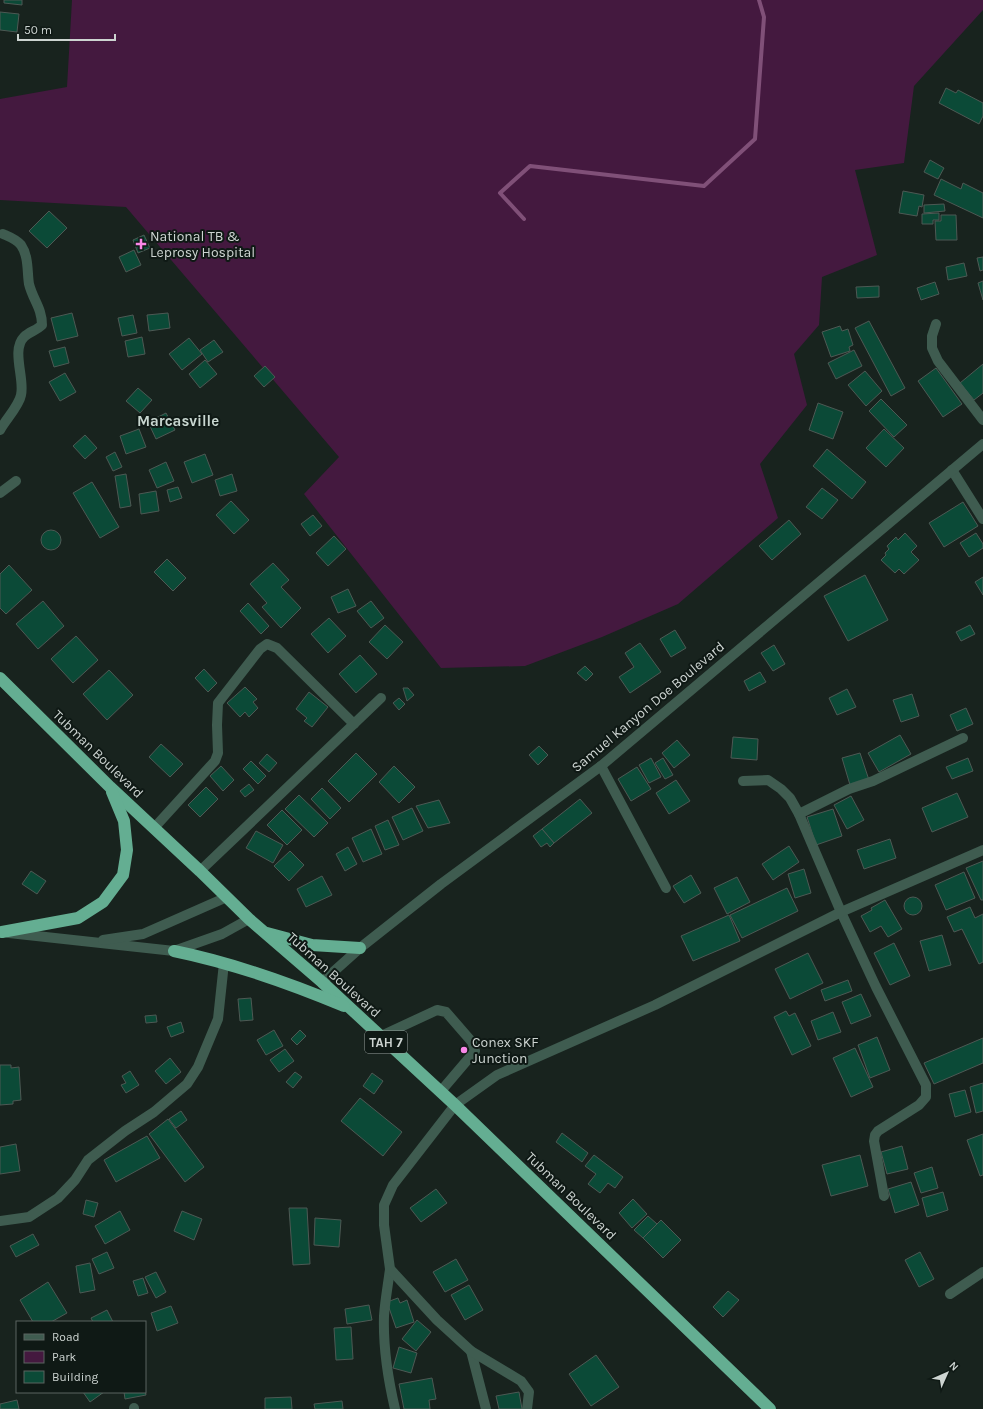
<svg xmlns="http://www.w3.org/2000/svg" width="983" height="1409" viewBox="0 0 983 1409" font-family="Karla,sans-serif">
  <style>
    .green { fill: #44193f }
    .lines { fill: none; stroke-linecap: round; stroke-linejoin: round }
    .stream { stroke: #805078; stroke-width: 4 }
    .building { fill: #0b4a37; stroke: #4d5954 }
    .minor { stroke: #3f5c50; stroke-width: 10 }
    .highway { stroke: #64ae92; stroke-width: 12 }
    .poi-dot { fill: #f987e8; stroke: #0f1915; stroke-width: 1.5 }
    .labels { text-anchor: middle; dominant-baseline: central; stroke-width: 4; stroke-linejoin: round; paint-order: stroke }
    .shield { fill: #0f1915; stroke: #949c99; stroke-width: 1 }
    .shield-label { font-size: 13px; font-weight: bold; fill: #cdd4d1 }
    .poi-label { font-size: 14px; fill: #cdd4d1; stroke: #0f1915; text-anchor: start }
    .street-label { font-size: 14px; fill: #cdd4d1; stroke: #0f1915 }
    .neighbourhood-label { font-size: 15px; font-weight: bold; fill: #c8d6d0; stroke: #0f1915 }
  </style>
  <rect width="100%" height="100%" fill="#18231e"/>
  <path class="green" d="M72 0H983V10L914 86 904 163 855 170 877 255 822 277 819 325 794 354 807 405 760 464 778 518 678 604 602 637 525 666 441 668 304 494 339 457 126 207 0 200V99L67 87Z"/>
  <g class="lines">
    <path class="stream" d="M524 219 500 193 530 166 704 186 755 139 764 17 759 0"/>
  </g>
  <g class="building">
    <path d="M4 0H22V5L4 3Z"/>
    <path d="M0 12 19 14 17 32 0 30Z"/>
    <path d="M946 88 956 93 958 90 983 103V116L979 124 939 103Z"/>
    <path d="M930 160 944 168 938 179 924 172Z"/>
    <path d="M941 179 961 189 963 183 983 193V218L934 195Z"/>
    <path d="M903 191 924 195 922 207 919 206 917 216 899 213Z"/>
    <path d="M944 204 945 211 924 213V205Z"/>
    <path d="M49 211 67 228 47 248 29 231Z"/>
    <path d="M939 213V220H933V224H922V214Z"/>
    <path d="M941 215H956L957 240H936L935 221H941Z"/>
    <path d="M144 235 150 248 138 253 133 240Z"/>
    <path d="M134 250 141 265 126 272 119 257Z"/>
    <path d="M983 257V270L980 271 977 258Z"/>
    <path d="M964 263 967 276 948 280 946 267Z"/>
    <path d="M983 281V300L978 283Z"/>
    <path d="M935 282 939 294 921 300 917 288Z"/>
    <path d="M879 286V297L857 298 856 287Z"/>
    <path d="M72 313 78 336 57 341 51 318Z"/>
    <path d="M168 313 170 328 149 331 147 315Z"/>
    <path d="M133 315 137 333 122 336 118 318Z"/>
    <path d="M869 321 905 388 891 396 855 328Z"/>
    <path d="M840 326 842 331 848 329 853 345 849 347 850 351 831 357 822 332Z"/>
    <path d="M142 337 145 354 128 357 125 341Z"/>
    <path d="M189 338 202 354 182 370 169 354Z"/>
    <path d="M214 340 223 352 208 362 200 350Z"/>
    <path d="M65 347 69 363 54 367 49 351Z"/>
    <path d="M854 350 862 366 836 379 828 363Z"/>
    <path d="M205 360 217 374 200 388 189 374Z"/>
    <path d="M983 364V393L974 400 960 383Z"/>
    <path d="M265 366 275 377 264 387 254 376Z"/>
    <path d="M936 368 962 404 943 417 918 381Z"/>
    <path d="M865 371 882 391 866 406 848 385Z"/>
    <path d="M65 373 76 392 60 401 49 382Z"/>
    <path d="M138 388 152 400 140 413 126 401Z"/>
    <path d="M881 399 907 425 894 437 869 411Z"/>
    <path d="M818 403 843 412 833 439 809 430Z"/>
    <path d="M166 413 175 430 156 439 148 422Z"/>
    <path d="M139 429 146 447 126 454 120 436Z"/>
    <path d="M884 429 904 448 886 467 866 448Z"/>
    <path d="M85 435 97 448 85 459 73 446Z"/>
    <path d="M827 449 866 482 852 499 813 466Z"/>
    <path d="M115 452 122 467 113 471 106 457Z"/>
    <path d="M205 454 213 475 192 483 184 462Z"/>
    <path d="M166 462 174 481 157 488 149 470Z"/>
    <path d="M126 474 131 506 120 508 115 476Z"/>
    <path d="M232 474 237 491 220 496 215 480Z"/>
    <path d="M92 482 119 527 100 538 73 493Z"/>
    <path d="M178 487 182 498 170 502 167 490Z"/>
    <path d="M822 488 838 500 822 519 806 507Z"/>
    <path d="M156 491 159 511 141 514 139 494Z"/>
    <path d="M231 501 249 520 234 534 216 515Z"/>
    <path d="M963 502 978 526 944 547 929 523Z"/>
    <path d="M313 515 322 526 310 536 301 524Z"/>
    <path d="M789 520 801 534 772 560 759 546Z"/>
    <circle cx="51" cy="540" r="10"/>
    <path d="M905 533 917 546 911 552 919 560 904 574 899 569 895 573 881 560 886 555 885 553 889 549 887 546 896 537 898 540Z"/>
    <path d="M976 533 983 544V548L969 557 960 543Z"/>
    <path d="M334 536 346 549 328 566 316 553Z"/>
    <path d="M167 559 186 578 173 591 154 572Z"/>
    <path d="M273 563 289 580 281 587 301 608 281 628 262 607 267 603 250 584Z"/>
    <path d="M9 565 32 590 6 614 0 608V574Z"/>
    <path d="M865 575 888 620 848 641 824 596Z"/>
    <path d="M983 577V595L975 582Z"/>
    <path d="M348 589 356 606 338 613 331 597Z"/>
    <path d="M43 601 64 626 38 649 16 624Z"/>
    <path d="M371 601 384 618 371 628 357 611Z"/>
    <path d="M248 603 269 626 261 634 240 611Z"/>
    <path d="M329 618 346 636 328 653 311 634Z"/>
    <path d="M385 625 403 642 387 659 369 642Z"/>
    <path d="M970 625 975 634 961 641 956 632Z"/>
    <path d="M675 630 686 648 671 657 660 639Z"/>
    <path d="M76 636 98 660 73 683 51 659Z"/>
    <path d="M640 643 661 672 630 693 619 677 634 667 625 653Z"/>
    <path d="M774 645 785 664 773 671 761 653Z"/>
    <path d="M360 655 377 674 356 693 339 674Z"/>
    <path d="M585 666 593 674 586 681 577 673Z"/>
    <path d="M204 669 217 683 208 692 195 678Z"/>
    <path d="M109 670 133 695 107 720 83 694Z"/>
    <path d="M760 672 766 682 749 691 744 681Z"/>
    <path d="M245 687 257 699 253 702 258 708 249 717 245 712 240 717 227 703Z"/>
    <path d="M403 688H408L414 695 407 701Z"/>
    <path d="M847 689 856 707 837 715 829 698Z"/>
    <path d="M309 692 328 707 312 727 304 721 307 718 296 709Z"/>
    <path d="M912 694 919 716 901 722 893 700Z"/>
    <path d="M399 698 405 704 399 710 393 703Z"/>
    <path d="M966 708 973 724 957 731 950 715Z"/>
    <path d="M900 735 911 754 879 772 868 753Z"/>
    <path d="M733 737 758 739 757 760 731 758Z"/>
    <path d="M677 740 690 755 674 768 662 753Z"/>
    <path d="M161 744 183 764 170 777 149 757Z"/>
    <path d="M539 746 548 755 538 765 529 755Z"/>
    <path d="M356 753 377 774 349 802 328 781Z"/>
    <path d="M860 753 869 780 850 785 842 758Z"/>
    <path d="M267 754 277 763 269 772 259 763Z"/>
    <path d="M651 758 661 777 649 783 639 765Z"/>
    <path d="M663 758 673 775 665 779 655 763Z"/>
    <path d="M968 758 973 771 952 779 946 767Z"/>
    <path d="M251 761 266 776 258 784 243 769Z"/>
    <path d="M221 766 234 780 223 791 210 776Z"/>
    <path d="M394 766 415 787 399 803 379 782Z"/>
    <path d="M637 767 651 789 631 801 618 779Z"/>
    <path d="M676 780 690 801 669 814 656 793Z"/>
    <path d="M249 784 254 790 245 797 240 791Z"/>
    <path d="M206 787 218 799 200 817 188 805Z"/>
    <path d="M322 788 341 808 330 819 311 799Z"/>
    <path d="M957 793 968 817 932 832 922 808Z"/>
    <path d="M299 795 328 823 314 837 285 809Z"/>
    <path d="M851 796 864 820 847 829 834 805Z"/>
    <path d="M580 799 592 813 554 843 542 829Z"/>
    <path d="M439 800 450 823 428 828 416 806Z"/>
    <path d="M412 808 423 831 403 840 392 817Z"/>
    <path d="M833 809 842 836 816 845 807 817Z"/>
    <path d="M282 810 302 830 287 845 267 825Z"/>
    <path d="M388 820 399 845 385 850 375 826Z"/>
    <path d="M371 829 382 854 363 862 352 838Z"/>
    <path d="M542 829 554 843 550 847 547 843 541 847 533 836Z"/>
    <path d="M256 831 283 845 273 863 246 848Z"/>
    <path d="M890 839 896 858 864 869 857 850Z"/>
    <path d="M789 846 799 862 773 880 762 864Z"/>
    <path d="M348 847 357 864 345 871 336 854Z"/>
    <path d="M290 851 304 865 289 881 274 866Z"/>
    <path d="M983 861V900H981L966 868Z"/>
    <path d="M804 869 811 893 795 898 788 874Z"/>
    <path d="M31 871 46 881 37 894 22 884Z"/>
    <path d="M964 872 975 898 946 910 935 885Z"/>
    <path d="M691 875 701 893 684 903 673 886Z"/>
    <path d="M322 876 332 895 306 907 297 889Z"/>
    <path d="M737 877 750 902 727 914 714 888Z"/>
    <path d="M787 888 798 911 742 938 730 915Z"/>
    <circle cx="913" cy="906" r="9"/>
    <path d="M885 900 902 929 888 937 881 926 870 932 861 916 872 910 871 908Z"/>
    <path d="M970 907 975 918 983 914V962L979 964 962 929 954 932 947 917Z"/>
    <path d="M729 915 740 941 693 961 681 936Z"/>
    <path d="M942 935 951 965 929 971 920 941Z"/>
    <path d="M894 943 910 976 890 985 874 953Z"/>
    <path d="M808 953 823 983 790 999 775 969Z"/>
    <path d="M848 980 852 991 825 1001 821 990Z"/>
    <path d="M861 994 871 1016 851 1024 842 1002Z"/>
    <path d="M251 998 253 1020 240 1021 238 999Z"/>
    <path d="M786 1011 789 1016 795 1013 811 1046 792 1055 774 1017Z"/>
    <path d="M833 1012 841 1032 818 1040 811 1021Z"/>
    <path d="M156 1015 157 1022 146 1023 145 1016Z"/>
    <path d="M181 1022 184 1032 171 1037 167 1027Z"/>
    <path d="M274 1030 283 1046 266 1055 257 1040Z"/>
    <path d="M300 1030 306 1036 297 1045 291 1039Z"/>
    <path d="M877 1037 890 1070 870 1078 858 1045Z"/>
    <path d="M983 1038V1063L934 1084 924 1063Z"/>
    <path d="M855 1048 873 1087 851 1097 833 1058Z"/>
    <path d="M285 1049 294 1061 279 1072 270 1060Z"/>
    <path d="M170 1058 181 1072 166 1084 155 1071Z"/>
    <path d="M0 1065H11V1068L19 1067 21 1100 13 1101V1104L0 1105Z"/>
    <path d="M130 1071 139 1085 126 1093 121 1085 126 1083 122 1076Z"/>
    <path d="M295 1072 302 1077 293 1088 286 1082Z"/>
    <path d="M372 1073 383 1081 374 1094 363 1086Z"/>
    <path d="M983 1083V1111L976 1113 970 1087Z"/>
    <path d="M965 1090 971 1112 955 1117 949 1094Z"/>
    <path d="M360 1098 402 1132 383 1156 341 1121Z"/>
    <path d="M181 1111 187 1120 176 1128 169 1119Z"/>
    <path d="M168 1119 204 1167 185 1182 149 1134Z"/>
    <path d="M562 1133 588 1153 582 1162 556 1142Z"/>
    <path d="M983 1134V1175L980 1176 967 1140Z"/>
    <path d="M147 1136 160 1158 116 1182 104 1160Z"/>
    <path d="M16 1144 20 1171 0 1174V1147Z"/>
    <path d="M902 1146 908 1169 887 1174 881 1152Z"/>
    <path d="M594 1155 623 1177 615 1188 608 1183 600 1193 588 1184 596 1174 585 1166Z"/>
    <path d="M860 1155 868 1186 831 1196 822 1165Z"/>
    <path d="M932 1167 938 1188 921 1193 914 1173Z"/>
    <path d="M911 1182 919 1205 895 1213 888 1189Z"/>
    <path d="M436 1189 447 1203 421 1222 410 1208Z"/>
    <path d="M943 1192 948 1210 927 1217 922 1198Z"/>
    <path d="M633 1199 647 1214 632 1228 619 1213Z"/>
    <path d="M86 1200 98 1203 94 1217 83 1214Z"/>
    <path d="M289 1208H307L310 1264 293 1265Z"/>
    <path d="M120 1211 130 1230 105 1244 95 1226Z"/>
    <path d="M182 1211 202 1219 194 1240 174 1231Z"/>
    <path d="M648 1216 657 1224 643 1238 634 1230Z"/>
    <path d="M315 1218 341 1220 339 1247 314 1245Z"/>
    <path d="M661 1220 681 1240 663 1258 643 1238Z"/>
    <path d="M33 1234 39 1245 16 1257 10 1246Z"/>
    <path d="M107 1252 114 1268 99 1274 92 1259Z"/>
    <path d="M920 1252 934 1279 919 1287 905 1260Z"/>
    <path d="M456 1259 468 1280 445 1292 433 1272Z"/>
    <path d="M90 1263 95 1290 80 1293 76 1266Z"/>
    <path d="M156 1272 166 1292 156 1298 145 1277Z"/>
    <path d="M143 1278 148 1293 138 1296 133 1281Z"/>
    <path d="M48 1282 67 1313 51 1322H33L20 1300Z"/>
    <path d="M469 1285 483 1310 465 1320 451 1295Z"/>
    <path d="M728 1291 739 1300 723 1317 713 1307Z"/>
    <path d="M398 1298 400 1303 407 1300 414 1322 396 1328 387 1302Z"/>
    <path d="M369 1305 372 1320 347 1324 345 1309Z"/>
    <path d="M171 1306 178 1323 157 1331 151 1313Z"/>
    <path d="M107 1310 113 1322H93L91 1318Z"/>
    <path d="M417 1320 431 1332 416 1351 402 1339Z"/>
    <path d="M351 1327 353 1359 336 1360 334 1328Z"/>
    <path d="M399 1347 417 1353 411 1373 393 1368Z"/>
    <path d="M596 1355 619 1387 591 1406 569 1374Z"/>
    <path d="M432 1378 436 1399 429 1400 430 1409H404L399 1384Z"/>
    <path d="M145 1391 146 1395 125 1399 124 1392Z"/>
    <path d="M83 1392H104L90 1402Z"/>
    <path d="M519 1392 522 1409H499L496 1396Z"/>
    <path d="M291 1397 292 1409H265V1398Z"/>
    <path d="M17 1400 19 1409H0V1404Z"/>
    <path d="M342 1401 343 1409H315L314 1404Z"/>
  </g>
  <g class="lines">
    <g class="minor">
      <path d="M936 324 932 336V348L938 361 983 420"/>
      <path d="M0 430C6 419 19 406 21 395 25 379 11 350 24 337 29 332 37 330 42 325 42 308 33 300 29 284 27 272 29 257 21 245 16 239 10 237 3 234"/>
      <path d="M952 470 983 519"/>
      <path d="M0 493 16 481"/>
      <path d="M601 766 666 888"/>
      <path d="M743 781 768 780 781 789 790 798 799 814 841 912 876 987 926 1085V1097L919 1105 878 1131 875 1135 874 1141 884 1196"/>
      <path d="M799 814 849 789 873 781 963 738"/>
      <path d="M154 828 215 761 218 753 217 725 218 703 260 649 267 644 277 648 354 724"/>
      <path d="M200 871 381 698"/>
      <path d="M9 933 174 951 222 934 249 919"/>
      <path d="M103 940 143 934 227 897"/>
      <path d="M322 982 360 948 441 884 601 766 983 444"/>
      <path d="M381 1036 437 1010 446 1012 472 1042 475 1051 441 1091"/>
      <path d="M0 1221 29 1217 58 1198 75 1180 88 1160 125 1131 154 1112 187 1084 198 1067 218 1019 224 963"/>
      <path d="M390 1269C388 1285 385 1301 384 1316 383 1347 388 1379 395 1409"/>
      <path d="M950 1294 983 1272"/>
      <path d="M471 1351 486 1409"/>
      <path d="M134 1408V1409"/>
      <path d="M527 1409 529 1392 521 1381 471 1351 437 1320 390 1269 384 1225V1205L393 1185 455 1105 497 1075 655 1005 841 912 983 850"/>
    </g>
    <g class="highway">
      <path d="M0 678 110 787 200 871 249 919 322 982 455 1105 770 1409"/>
      <path d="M2 932 78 918 103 902 123 875 127 850 124 821 112 792"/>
      <path d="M267 933 312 945 360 948"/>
      <path d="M174 951C233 963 289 983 344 1006"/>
    </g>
  </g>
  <g class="poi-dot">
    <path d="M139 238h4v4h4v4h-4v4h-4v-4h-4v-4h4z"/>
    <circle cx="464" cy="1050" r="4"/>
  </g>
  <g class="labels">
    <rect class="shield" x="365" y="1031" width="42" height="22" rx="3"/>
    <g class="shield-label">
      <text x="386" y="1042">TAH 7</text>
    </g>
    <g class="poi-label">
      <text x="150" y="236">National TB &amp;<tspan x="150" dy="16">Leprosy Hospital</tspan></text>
      <text x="472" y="1042">Conex SKF<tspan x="472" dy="16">Junction</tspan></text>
    </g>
    <g class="street-label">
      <text transform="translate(648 707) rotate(-40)">Samuel Kanyon Doe Boulevard</text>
      <text transform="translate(98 754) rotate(44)">Tubman Boulevard</text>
      <text transform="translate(334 975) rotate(42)">Tubman Boulevard</text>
      <text transform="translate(571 1196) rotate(44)">Tubman Boulevard</text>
    </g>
    <g class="neighbourhood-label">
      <text x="178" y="421">Marcasville</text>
    </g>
  </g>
  <rect x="16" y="1321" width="130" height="72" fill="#0f1915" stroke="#5b6460"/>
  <rect x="24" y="1334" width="20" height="6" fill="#3f5c50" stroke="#5b6460"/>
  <text x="52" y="1341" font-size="12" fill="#cdd4d1">Road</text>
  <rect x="24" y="1351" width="20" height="12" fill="#44193f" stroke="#5b6460"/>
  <text x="52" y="1361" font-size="12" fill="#cdd4d1">Park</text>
  <rect x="24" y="1371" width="20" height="12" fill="#0b4a37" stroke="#5b6460"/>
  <text x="52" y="1381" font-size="12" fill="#cdd4d1">Building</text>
  <g transform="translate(947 1373) rotate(45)" stroke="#0f1915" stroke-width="3" paint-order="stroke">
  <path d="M0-3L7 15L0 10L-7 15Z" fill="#cdd4d1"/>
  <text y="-6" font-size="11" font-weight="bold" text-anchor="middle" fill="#cdd4d1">N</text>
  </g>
  <path d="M18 34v6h97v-6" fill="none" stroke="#cdd4d1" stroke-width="2"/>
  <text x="24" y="34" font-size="12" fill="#cdd4d1" stroke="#0f1915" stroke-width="3" paint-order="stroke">50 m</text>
</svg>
